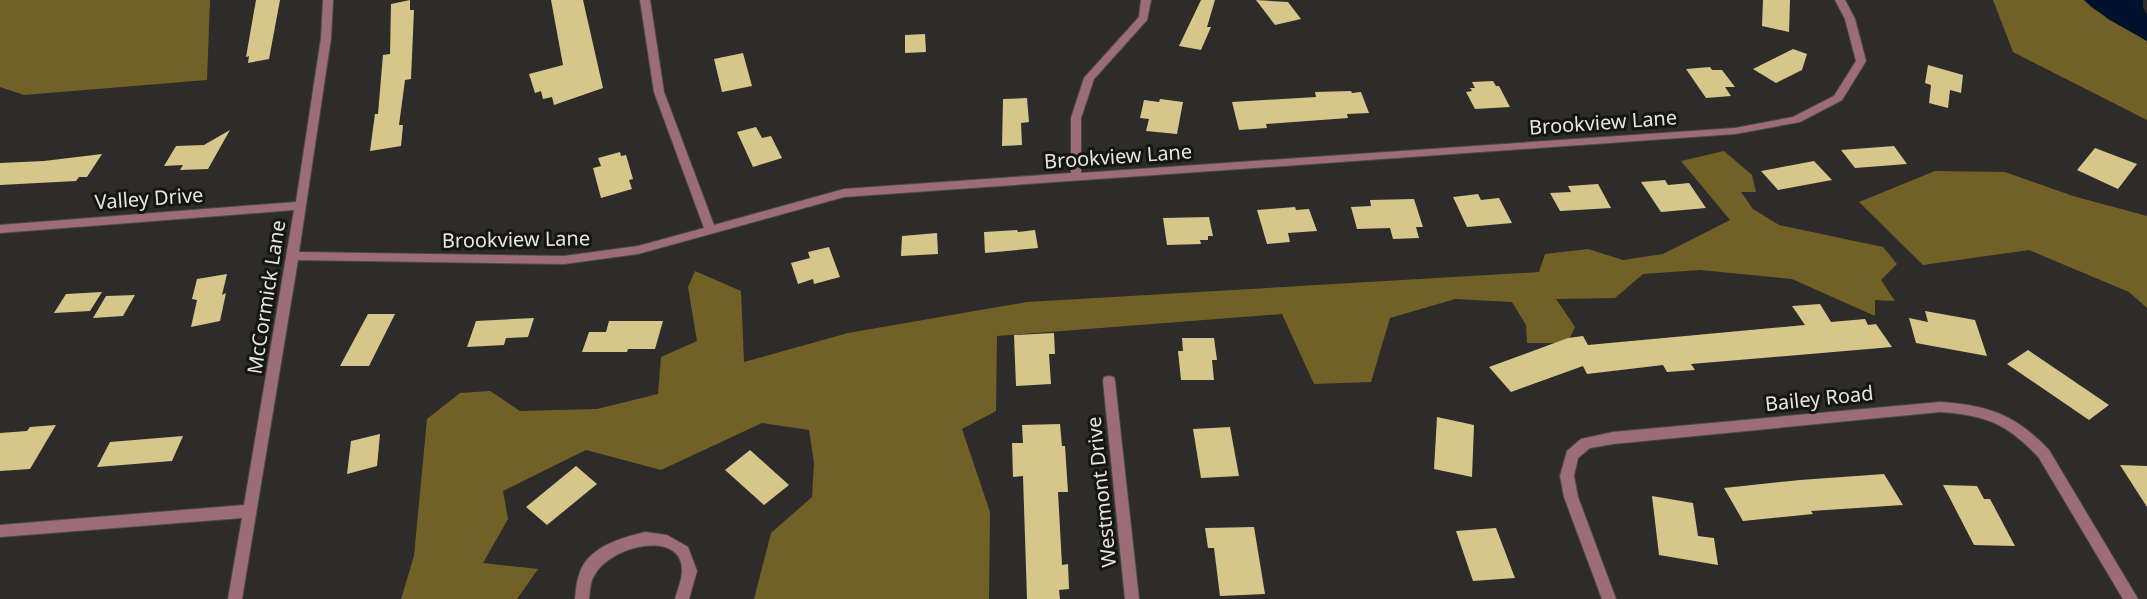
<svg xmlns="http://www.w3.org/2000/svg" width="2147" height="599" viewBox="0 0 2147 599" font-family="'Noto Sans',sans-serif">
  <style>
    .forest { fill: #726126 }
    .water { fill: #00112d }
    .building { fill: #d7c68a }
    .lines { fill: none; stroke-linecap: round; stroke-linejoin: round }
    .street-casing { stroke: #4a4a48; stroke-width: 2 }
    .street { fill: #9d6d77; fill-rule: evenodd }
    .labels { text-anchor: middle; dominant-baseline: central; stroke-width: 6; stroke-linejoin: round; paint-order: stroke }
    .street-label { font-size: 20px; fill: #e5e5e3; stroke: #151513 }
  </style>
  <rect width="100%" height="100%" fill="#2d2c2a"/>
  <g class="forest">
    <path d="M0 0H210L207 80 24 95 0 87Z"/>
    <path d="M1993 0H2084L2092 8 2147 41V120L2013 52Z"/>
    <path d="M1724 151 1752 175 1756 192H1741L1753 209 1779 225 1883 247 1897 264 1881 280 1895 301 1875 300V316L1792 279 1700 270 1643 274 1615 298 1556 299 1575 327 1567 343H1527L1526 325 1512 302 1455 299 1390 318 1371 382 1314 384 1282 314 997 336 996 411 962 429 990 512 989 599H754L771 533 812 497 814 463 809 430 762 423 661 470 586 450 503 491 508 519 483 563 538 569 517 599H401L414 556 427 419 460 393 490 391 520 411 597 409 658 394 661 357 697 341 688 287 695 271 741 291 744 362 848 333 1027 302 1539 272 1545 254 1588 249 1623 260 1663 254 1730 220 1681 161Z"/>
    <path d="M1935 171 2005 172 2073 196 2147 216V308L2129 292 2029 250 1923 265 1859 202Z"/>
  </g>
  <path class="water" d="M2084 0H2143V8L2147 14V41L2108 19Z"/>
  <g class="building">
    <path d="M256 0H280L269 59 248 63 249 56 246 57Z"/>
    <path d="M410 0V10H414L411 79 405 80 399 125H403L401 146 370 151 375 114H378L383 55 390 54 391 4Z"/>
    <path d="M551 0H583L603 88 554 105 552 97 543 99 541 91 535 93 529 74 563 65Z"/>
    <path d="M1201 0H1215L1207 27H1211L1201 50 1179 46Z"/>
    <path d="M1256 0 1288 2 1301 19 1275 25Z"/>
    <path d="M1763 0H1790L1789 32 1762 26Z"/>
    <path d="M925 34 926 52 905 53V35Z"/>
    <path d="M1793 49 1807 54 1802 70 1776 83 1753 69Z"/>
    <path d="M743 53 752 86 722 92 714 59Z"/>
    <path d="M1928 65 1963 75 1961 93 1950 90 1948 108 1929 103 1931 85 1925 83Z"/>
    <path d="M1710 67 1712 70H1722L1735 87H1725L1731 96 1706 98 1686 69Z"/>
    <path d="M1493 81 1496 86H1499L1510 107 1475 109 1466 92 1472 91 1470 88H1475L1472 82Z"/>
    <path d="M1351 91 1352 93 1361 92 1369 113 1347 114 1348 118 1266 124 1267 128 1239 130 1232 102 1316 97 1315 92Z"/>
    <path d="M1027 98 1029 122 1021 123 1022 145 1002 146 1003 99Z"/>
    <path d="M1160 99 1183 102 1177 134 1146 131 1149 119 1140 118 1144 100 1159 102Z"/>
    <path d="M756 127 762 138 771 136 782 158 753 167 737 132Z"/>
    <path d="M230 130 208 169 180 170 183 165 164 166 176 146 204 145Z"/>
    <path d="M1894 146 1907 164 1855 168 1841 150Z"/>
    <path d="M2095 148 2137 164 2118 189 2077 170Z"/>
    <path d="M620 152 621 156 626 155 633 179 629 180 632 189 601 198 593 168 601 166 598 158Z"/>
    <path d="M102 154 87 177H79L76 181 0 185V163L44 161Z"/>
    <path d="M1814 161 1832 180 1778 190 1761 171Z"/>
    <path d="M1665 180 1668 185 1689 183 1706 208 1661 212 1641 182Z"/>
    <path d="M1598 184 1611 208 1560 211 1550 193 1571 192 1568 186Z"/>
    <path d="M1478 194 1481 200 1499 198 1512 223 1467 227 1453 197Z"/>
    <path d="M1414 199 1423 227H1416L1419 238 1393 239 1390 228 1357 229 1351 207 1371 206 1370 200Z"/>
    <path d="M1295 207 1296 210 1309 209 1317 231 1288 233 1290 242 1267 244 1257 210Z"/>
    <path d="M1209 217 1213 236H1208V240H1200L1201 244 1167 245 1163 218Z"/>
    <path d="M1017 230 1018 232 1035 230 1038 248 985 253 984 232Z"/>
    <path d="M937 233 938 254 901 256 902 236Z"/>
    <path d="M829 247 840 277 814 284 813 279 798 284 791 263 810 258 808 252Z"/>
    <path d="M227 274 222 295 226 293 220 321 191 327 197 300 192 299 197 279Z"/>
    <path d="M102 292 90 311 54 313 66 294Z"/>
    <path d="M135 295 123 316 93 318 106 296Z"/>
    <path d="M1820 304 1831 322 1865 319 1868 325 1876 324 1892 347 1691 364 1695 370 1667 372 1663 365 1587 374 1583 366 1511 392 1489 367 1568 338 1583 336 1588 345 1805 325 1792 306Z"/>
    <path d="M1925 311 1975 320 1987 356 1916 343 1909 318 1928 322Z"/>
    <path d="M368 314H395L369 366H340Z"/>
    <path d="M534 318 528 337 506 338 504 345 467 347 476 321Z"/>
    <path d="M609 321H663L655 349H628L627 352H582L589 332H606Z"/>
    <path d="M1054 333 1055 354H1049L1051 384 1016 386 1014 335Z"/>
    <path d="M1182 338H1214L1217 360H1212L1214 380H1181L1178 351H1183Z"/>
    <path d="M2028 350 2109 405 2089 420 2007 364Z"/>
    <path d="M1437 417 1474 425 1472 477 1434 469Z"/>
    <path d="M1060 424 1062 446H1065L1068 492H1058L1062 565 1068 564 1069 589 1059 590 1060 599H1027L1023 476 1013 477 1012 443H1023L1022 425Z"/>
    <path d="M56 425 30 469 0 471V433L27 431 30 427Z"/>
    <path d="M1230 427 1239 476 1201 478 1193 429Z"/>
    <path d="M380 434 377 466 347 474 351 441Z"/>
    <path d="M183 436 172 461 97 467 110 442Z"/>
    <path d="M750 450 789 485 764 505 725 470Z"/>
    <path d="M2120 465 2147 466V507Z"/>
    <path d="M576 466 597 484 547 525 526 507Z"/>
    <path d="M1884 474 1903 505 1811 511 1813 514 1743 521 1724 488 1800 480Z"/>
    <path d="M1943 485 1977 486 1984 499H1990L2015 546 1974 545Z"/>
    <path d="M1652 496 1693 503 1698 536 1714 538 1718 565 1659 555Z"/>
    <path d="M1254 527 1265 594 1220 596 1214 548H1208L1205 528Z"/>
    <path d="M1496 528 1515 578 1473 581 1456 531Z"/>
  </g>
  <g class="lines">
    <defs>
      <g id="street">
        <path d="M323 0H333L331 38 299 252 564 256 638 246 704 228 654 92 640 0H650L664 92 714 225 844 189 1071 173V118L1084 78 1139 17 1141 0H1151L1147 20 1094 79 1081 118V173L1735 128 1793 117 1834 96 1856 61 1845 19 1835 0H1845L1855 19 1866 61 1842 100 1800 122 1735 134 844 197 638 254 564 264 298 260 242 599H228L242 518 0 537V525L244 505 294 210 0 233V225L296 202 321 38Z"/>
        <path d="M1109 376 1114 377 1115 381 1139 599H1125L1103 381 1104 377Z"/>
        <path d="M1940 402C1988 405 2016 415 2049 450L2138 599H2123L2039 458C2008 424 1986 415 1940 412L1613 444 1590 448 1578 458 1574 476 1578 497 1616 599H1602L1564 497 1560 476 1567 451 1581 439 1613 432Z"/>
        <path d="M645 532 667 535 688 547 697 571 689 599H675C677 591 682 580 682 571 683 529 610 545 594 576 590 582 590 592 589 599H575C576 591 576 583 579 575 587 547 621 538 645 532Z"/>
      </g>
    </defs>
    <use href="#street" class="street-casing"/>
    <use href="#street" class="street"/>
  </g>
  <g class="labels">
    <g class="street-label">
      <text transform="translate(1603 122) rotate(-4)">Brookview Lane</text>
      <text transform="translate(1118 156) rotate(-4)">Brookview Lane</text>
      <text transform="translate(149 198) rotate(-4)">Valley Drive</text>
      <text transform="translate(516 239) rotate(-1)">Brookview Lane</text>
      <text transform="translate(266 297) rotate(-81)">McCormick Lane</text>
      <text transform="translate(1819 398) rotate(-6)">Bailey Road</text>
      <text transform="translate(1101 492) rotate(-96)">Westmont Drive</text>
    </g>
  </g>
</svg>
